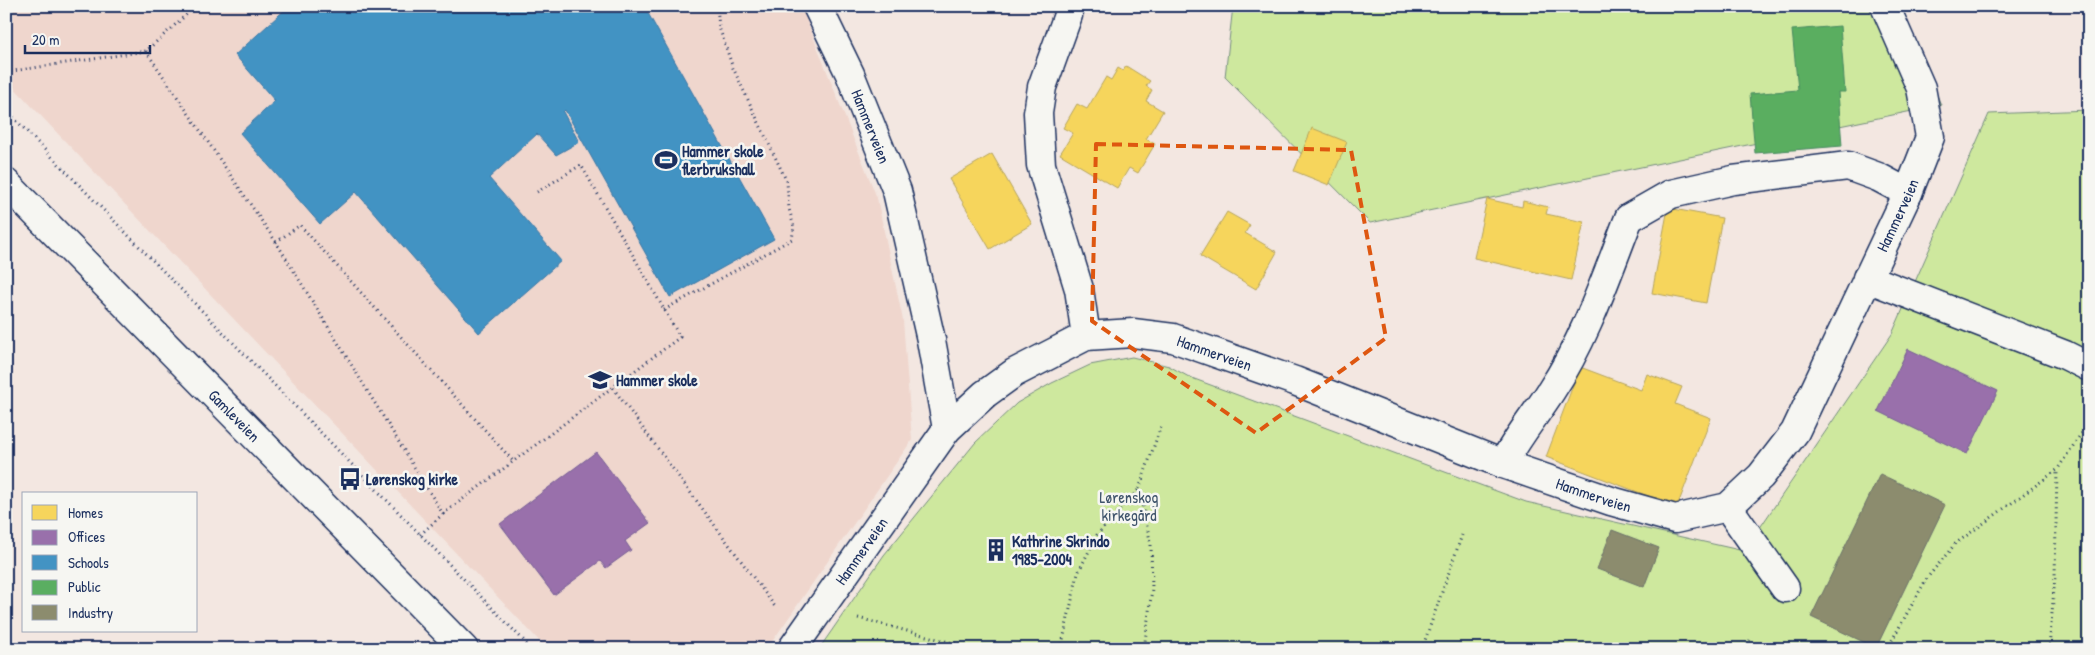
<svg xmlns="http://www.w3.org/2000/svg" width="2095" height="655" viewBox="0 0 2095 655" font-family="'Patrick Hand',sans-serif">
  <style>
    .built { fill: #efd6cd }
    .green { fill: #cee89e; stroke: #748c7e }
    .homes { fill: #f6d55c; stroke: #b4a35d }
    .offices { fill: #9970ab; stroke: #735c94 }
    .schools { fill: #4393c3; stroke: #3775a5 }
    .public { fill: #5aae61; stroke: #478860 }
    .industry { fill: #8c8c6e; stroke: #6a7069 }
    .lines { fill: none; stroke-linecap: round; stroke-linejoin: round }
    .minor-casing { stroke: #1b2f5e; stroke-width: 31 }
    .major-casing { stroke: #1b2f5e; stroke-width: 31 }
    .path { stroke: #1b2f5e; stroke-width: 3; stroke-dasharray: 1 4; stroke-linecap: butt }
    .minor { stroke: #f6f6f2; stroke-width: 28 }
    .major { stroke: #f6f6f2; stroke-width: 28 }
    .marked { fill: none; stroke: #de5710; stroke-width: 4; stroke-dasharray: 10 6; stroke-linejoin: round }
    .labels { text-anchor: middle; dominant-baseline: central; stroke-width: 5; stroke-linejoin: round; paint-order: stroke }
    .street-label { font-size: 16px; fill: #1b2f5e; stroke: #f6f6f2 }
    .poi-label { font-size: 16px; font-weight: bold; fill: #1b2f5e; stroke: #f6f6f2; text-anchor: start }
    .park-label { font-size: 16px; fill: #3f546b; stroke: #f6f6f2 }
  </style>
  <rect width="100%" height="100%" fill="#f3e7e1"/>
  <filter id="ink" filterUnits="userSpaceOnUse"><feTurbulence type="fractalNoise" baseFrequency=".02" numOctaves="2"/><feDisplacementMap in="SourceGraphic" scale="10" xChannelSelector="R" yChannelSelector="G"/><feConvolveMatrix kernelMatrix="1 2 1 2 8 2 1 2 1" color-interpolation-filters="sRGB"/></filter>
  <g filter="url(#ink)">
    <path class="built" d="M6 6H801L877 198 903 320 912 440 767 649H547L6 79Z"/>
    <g class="green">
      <path d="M1233 6H1901L1941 105 1370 223 1225 77Z"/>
      <path d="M2089 110V649H819L884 555 975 443 1017 403 1052 383 1090 365 1132 357 1169 366 1189 377 1526 502 1744 551 1892 334 1989 114Z"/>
    </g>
    <g class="homes">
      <path d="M1126 66 1150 81 1146 86 1152 90 1146 101 1163 111 1146 139 1155 144 1138 173 1129 168 1117 188 1060 154 1073 133 1063 128 1077 104 1087 109 1106 77 1111 80 1118 68 1123 71Z"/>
      <path d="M1312 128 1347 142 1329 185 1294 171Z"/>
      <path d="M992 154 1032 224 990 249 949 179Z"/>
      <path d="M1487 199 1522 207 1523 201 1548 207 1546 214 1584 222 1571 280 1474 258Z"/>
      <path d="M1668 208 1722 218 1706 303 1652 293Z"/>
      <path d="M1227 212 1250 225 1245 233 1277 252 1256 289 1200 256Z"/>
      <path d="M1580 367 1641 390 1647 374 1682 387 1675 404 1711 418 1677 507 1546 457Z"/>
    </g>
    <g class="offices">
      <path d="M1908 349 1998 391 1967 454 1878 411Z"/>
      <path d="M596 452 650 523 625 541 631 550 606 568 600 561 554 595 500 524Z"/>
    </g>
    <path class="schools" d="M289 6H644L774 239 670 297 565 110 563 112 579 142 556 155 537 134 489 178 561 261 479 333 356 192 320 224 240 133 275 101 235 55Z"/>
    <path class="public" d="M1840 26 1845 92H1838L1842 146 1755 153 1750 94 1798 90 1792 30Z"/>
    <g class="industry">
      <path d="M1880 474 1945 505 1876 648 1811 617Z"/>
      <path d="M1612 530 1659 548 1644 587 1597 569Z"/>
    </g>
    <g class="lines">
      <defs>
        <g id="minor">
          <path id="s1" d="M817 6 850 74 897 191 931 340 947 429"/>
          <path d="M1068 15 1042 87 1038 113 1041 165 1079 289 1086 336"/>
          <path d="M1867 278 2065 355 2089 367"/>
          <path d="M1503 464C1517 437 1535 416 1551 391 1586 338 1606 277 1629 218L1671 194 1733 180 1848 166 1878 177 1908 193"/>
          <path d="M1728 507 1785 588"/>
          <path id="s2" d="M792 649 947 429 985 394 1014 373 1086 336 1133 333 1173 338 1295 381 1503 464 1611 501 1675 519 1728 507 1761 476 1795 432 1908 193 1930 137 1921 88 1885 6"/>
        </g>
        <g id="major">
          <path id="s3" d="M6 183 464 649"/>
        </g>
      </defs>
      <use href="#minor" class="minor-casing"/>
      <use href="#major" class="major-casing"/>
      <g class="path">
        <path d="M146 51 276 242 443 514 420 535"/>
        <path d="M6 72 146 51 196 6"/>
        <path d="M6 110 532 649"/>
        <path d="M276 242 300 225 513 461"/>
        <path d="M664 310 792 239 794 227 789 209 787 182 733 68 719 27 717 6"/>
        <path d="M613 388 776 608"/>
        <path d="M1139 489 1161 426"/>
        <path d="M443 514 680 337 581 165 537 192"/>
        <path d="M858 618 976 649"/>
        <path d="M1061 649 1078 573 1097 535 1139 489 1151 545 1152 589 1144 649"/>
        <path d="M1422 649 1462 535"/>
        <path d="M1744 649 1750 640"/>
        <path d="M1887 649 1927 578 1955 544 2057 470 2089 422"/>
        <path d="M2049 649 2055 577 2057 470"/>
      </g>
      <use href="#minor" class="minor"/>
      <use href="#major" class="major"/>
    </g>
  </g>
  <path class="marked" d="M1096 144 1351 150 1386 338 1256 433 1092 321Z"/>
  <defs>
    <symbol id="stadium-bare" viewBox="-9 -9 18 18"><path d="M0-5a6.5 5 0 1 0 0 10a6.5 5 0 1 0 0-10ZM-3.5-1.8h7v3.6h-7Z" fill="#1b2f5e" stroke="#f6f6f2" stroke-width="2.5" paint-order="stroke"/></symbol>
    <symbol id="school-bare" viewBox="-9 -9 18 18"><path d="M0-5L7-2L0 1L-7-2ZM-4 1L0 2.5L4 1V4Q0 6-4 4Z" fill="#1b2f5e" stroke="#f6f6f2" stroke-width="2.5" paint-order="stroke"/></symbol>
    <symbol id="bus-bare" viewBox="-9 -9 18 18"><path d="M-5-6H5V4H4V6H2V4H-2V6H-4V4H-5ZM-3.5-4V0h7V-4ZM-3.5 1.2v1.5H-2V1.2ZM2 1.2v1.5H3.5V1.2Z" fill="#1b2f5e" stroke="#f6f6f2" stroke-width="2.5" paint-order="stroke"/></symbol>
    <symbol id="building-bare" viewBox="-9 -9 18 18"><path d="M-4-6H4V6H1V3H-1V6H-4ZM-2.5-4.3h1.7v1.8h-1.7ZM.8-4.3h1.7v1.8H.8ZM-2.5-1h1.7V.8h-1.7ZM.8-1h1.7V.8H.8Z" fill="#1b2f5e" stroke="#f6f6f2" stroke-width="2.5" paint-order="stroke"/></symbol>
  </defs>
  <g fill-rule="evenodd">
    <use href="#stadium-bare" x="650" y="144" width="32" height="32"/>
    <use href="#school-bare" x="584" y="364" width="32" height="32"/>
    <use href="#bus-bare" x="334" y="463" width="32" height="32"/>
    <use href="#building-bare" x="980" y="534" width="32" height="32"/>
  </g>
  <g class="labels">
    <g class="street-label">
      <text stroke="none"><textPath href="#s1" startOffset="132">Hammerveien</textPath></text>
      <text stroke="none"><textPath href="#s2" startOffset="1454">Hammerveien</textPath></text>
      <text stroke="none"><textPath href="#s2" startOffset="569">Hammerveien</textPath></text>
      <text stroke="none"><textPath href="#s3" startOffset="326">Gamleveien</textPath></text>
      <text stroke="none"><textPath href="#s2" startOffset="974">Hammerveien</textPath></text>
      <text stroke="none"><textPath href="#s2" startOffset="120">Hammerveien</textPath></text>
    </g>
    <g class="poi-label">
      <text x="682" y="151">Hammer skole<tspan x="682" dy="18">flerbrukshall</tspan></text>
      <text x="616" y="380">Hammer skole</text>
      <text x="366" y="479">Lørenskog kirke</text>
      <text x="1012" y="541">Kathrine Skrindo<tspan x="1012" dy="18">1985-2004</tspan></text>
    </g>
    <g class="park-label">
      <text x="1129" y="497">Lørenskog<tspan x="1129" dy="18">kirkegård</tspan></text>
    </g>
  </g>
  <rect width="2095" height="655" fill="none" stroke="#f6f6f2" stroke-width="25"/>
  <rect x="12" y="12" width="2070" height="630" fill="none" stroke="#1b2f5e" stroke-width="2" filter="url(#ink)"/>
  <rect x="22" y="492" width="175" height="140" fill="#f6f6f2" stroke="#9ea6b7"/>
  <rect x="32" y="505" width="25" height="15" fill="#f6d55c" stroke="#9ea6b7"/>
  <text x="68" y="518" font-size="15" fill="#1b2f5e">Homes</text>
  <rect x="32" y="530" width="25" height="15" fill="#9970ab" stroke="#9ea6b7"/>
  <text x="68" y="542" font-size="15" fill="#1b2f5e">Offices</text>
  <rect x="32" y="555" width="25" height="15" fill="#4393c3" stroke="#9ea6b7"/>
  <text x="68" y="568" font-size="15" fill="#1b2f5e">Schools</text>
  <rect x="32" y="580" width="25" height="15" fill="#5aae61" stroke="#9ea6b7"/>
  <text x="68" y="592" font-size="15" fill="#1b2f5e">Public</text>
  <rect x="32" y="605" width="25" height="15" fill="#8c8c6e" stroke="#9ea6b7"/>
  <text x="68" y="618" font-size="15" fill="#1b2f5e">Industry</text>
  <path d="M25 45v8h125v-8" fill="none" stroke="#1b2f5e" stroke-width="2.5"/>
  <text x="32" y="45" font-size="15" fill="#1b2f5e" stroke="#f6f6f2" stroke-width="4" paint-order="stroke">20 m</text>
</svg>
